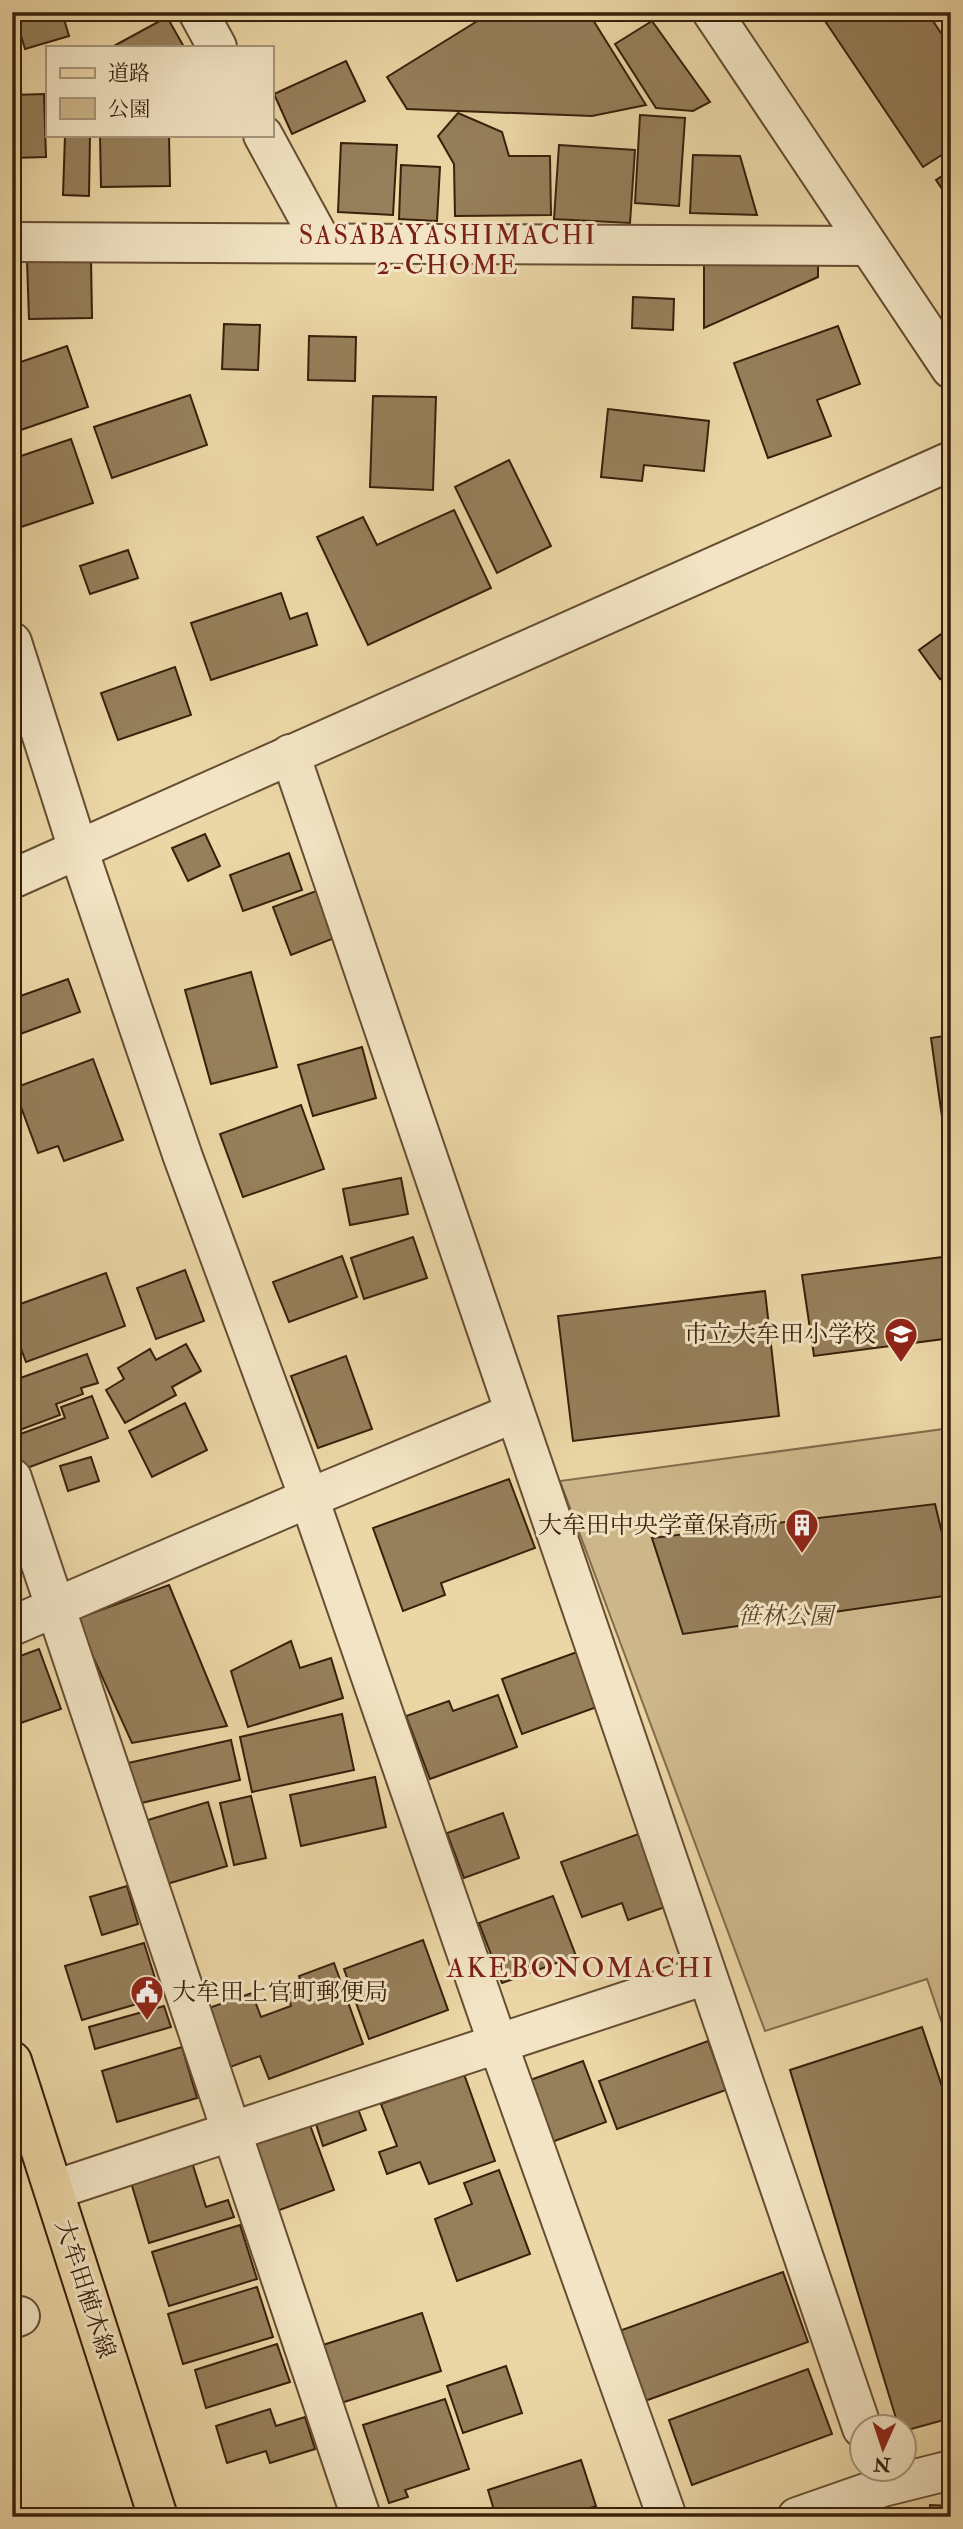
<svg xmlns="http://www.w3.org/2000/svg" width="963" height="2529" viewBox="0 0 963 2529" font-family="'IM FELL Double Pica','Noto Serif JP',serif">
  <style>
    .green { fill: #cdb78b; stroke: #836c4b; stroke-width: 2 }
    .building { fill: #967f5b; stroke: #39200b; stroke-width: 2 }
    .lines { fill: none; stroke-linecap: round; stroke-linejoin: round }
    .minor-casing { stroke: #664e32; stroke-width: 42 }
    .tertiary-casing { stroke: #664e32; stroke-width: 42 }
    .primary-casing { stroke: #39200b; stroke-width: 42 }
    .minor { stroke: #f2e4c4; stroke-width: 38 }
    .tertiary { stroke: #f2e4c4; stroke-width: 38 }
    .primary { stroke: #ebd6a5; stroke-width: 38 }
    .labels { text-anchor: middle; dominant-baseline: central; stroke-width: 6; stroke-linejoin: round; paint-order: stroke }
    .poi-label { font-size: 24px; fill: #39200b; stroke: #f2e4c4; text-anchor: end }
    .park-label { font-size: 24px; font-style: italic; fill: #5e462b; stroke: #f2e4c4 }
    .street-label { font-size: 24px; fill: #39200b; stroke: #f2e4c4 }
    .neighbourhood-label { font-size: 26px; letter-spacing: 2px; fill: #7a1f14; stroke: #f2e4c4 }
    .quarter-label { font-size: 28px; letter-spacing: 2px; fill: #7a1f14; stroke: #f2e4c4 }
  </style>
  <rect width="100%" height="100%" fill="#ebd6a5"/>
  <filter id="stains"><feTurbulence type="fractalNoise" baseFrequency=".00286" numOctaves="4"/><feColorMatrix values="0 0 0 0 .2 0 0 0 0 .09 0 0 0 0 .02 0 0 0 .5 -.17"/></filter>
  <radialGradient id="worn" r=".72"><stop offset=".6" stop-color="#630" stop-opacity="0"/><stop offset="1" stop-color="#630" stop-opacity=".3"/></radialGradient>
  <path class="green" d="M951 1428V2050L927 1979 765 2031 560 1481Z"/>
  <g class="building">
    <path d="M14 12H62L69 36 25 49Z"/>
    <path d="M492 12H588L646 105 592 116 407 109 387 77Z"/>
    <path d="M819 12H927L951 48V149L923 167Z"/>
    <path d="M167 17 184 47H112Z"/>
    <path d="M652 21 710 102 693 111 656 108 615 44Z"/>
    <path d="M346 61 365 101 292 134 274 94Z"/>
    <path d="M44 94 46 157 12 158V95Z"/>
    <path d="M458 113 502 132 509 156H550L551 215 455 216 454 164 438 136Z"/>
    <path d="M640 115 685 118 679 206 635 203Z"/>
    <path d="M65 135H90L89 196 63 195Z"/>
    <path d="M100 135H169L170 186 101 187Z"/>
    <path d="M341 143 397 145 393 215 338 212Z"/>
    <path d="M559 145 635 150 630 223 554 219Z"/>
    <path d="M693 155 740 156 757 215 690 213Z"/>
    <path d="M401 165 440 167 437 221 399 219Z"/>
    <path d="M951 170V202L936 180Z"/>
    <path d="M91 259 92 318 29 319 27 260Z"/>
    <path d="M704 263H818V277L704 328Z"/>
    <path d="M633 297 674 299 673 330 632 328Z"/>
    <path d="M224 324 260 325 258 370 222 369Z"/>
    <path d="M838 326 860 384 817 400 831 436 768 458 734 363Z"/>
    <path d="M309 336 356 337 355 381 308 380Z"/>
    <path d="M67 346 88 407 12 433V365Z"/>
    <path d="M190 395 207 445 112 478 94 427Z"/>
    <path d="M373 396 436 397 433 490 370 487Z"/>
    <path d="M608 409 709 421 704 471 644 465 642 481 601 477Z"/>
    <path d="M71 439 93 503 12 530V459Z"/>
    <path d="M509 460 551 546 497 573 455 487Z"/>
    <path d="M454 510 491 588 368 645 317 537 363 517 377 545Z"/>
    <path d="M128 550 138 578 90 594 80 566Z"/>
    <path d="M281 593 290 619 307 613 317 645 211 680 191 623Z"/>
    <path d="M951 627V671L940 679 919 650Z"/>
    <path d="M175 667 191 715 118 740 101 693Z"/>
    <path d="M205 834 220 866 188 881 172 848Z"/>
    <path d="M289 853 302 890 243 911 230 875Z"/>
    <path d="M319 890 337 937 291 955 273 907Z"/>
    <path d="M251 972 277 1067 211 1084 185 990Z"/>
    <path d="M68 979 80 1012 12 1037V999Z"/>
    <path d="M951 1035V1181L931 1038Z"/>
    <path d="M362 1047 376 1098 313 1116 298 1065Z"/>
    <path d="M93 1059 123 1140 64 1161 58 1146 38 1153 14 1088Z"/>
    <path d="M301 1105 324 1169 243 1197 220 1134Z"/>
    <path d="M401 1178 408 1214 350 1225 343 1189Z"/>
    <path d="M413 1237 427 1278 364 1299 351 1258Z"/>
    <path d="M342 1256 357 1297 289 1322 273 1282Z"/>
    <path d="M951 1256V1338L814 1356 802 1275Z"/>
    <path d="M185 1270 204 1321 156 1339 137 1288Z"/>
    <path d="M106 1273 125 1326 26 1362 12 1325V1307Z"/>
    <path d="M765 1291 779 1416 573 1441 558 1316Z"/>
    <path d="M186 1344 201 1371 172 1387 176 1395 125 1423 106 1390 124 1379 118 1368 150 1349 156 1360Z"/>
    <path d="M87 1354 98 1383 81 1388 83 1394 56 1404 60 1415 17 1431 12 1418V1381Z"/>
    <path d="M346 1356 372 1429 318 1448 291 1376Z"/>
    <path d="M92 1396 108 1438 19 1471 12 1453V1437L65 1418 61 1407Z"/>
    <path d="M185 1403 207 1450 152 1477 129 1431Z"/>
    <path d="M91 1457 99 1481 68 1491 60 1466Z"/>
    <path d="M509 1479 535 1548 441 1583 445 1595 403 1611 373 1528Z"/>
    <path d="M935 1504 951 1571V1595L683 1634 652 1538Z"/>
    <path d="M12 1549 21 1576 12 1579Z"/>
    <path d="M169 1585 227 1726 132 1743 76 1619Z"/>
    <path d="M291 1641 300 1668 331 1658 343 1698 248 1727 231 1671Z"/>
    <path d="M39 1649 61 1709 12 1726V1659Z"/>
    <path d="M577 1652 597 1707 522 1734 502 1679Z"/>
    <path d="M498 1695 517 1747 430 1779 406 1716 449 1701 453 1711Z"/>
    <path d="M342 1714 354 1770 252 1792 240 1737Z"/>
    <path d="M231 1740 240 1780 137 1804 128 1763Z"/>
    <path d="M375 1777 386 1827 301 1846 290 1795Z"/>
    <path d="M251 1796 266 1858 234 1865 220 1803Z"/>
    <path d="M208 1802 227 1866 157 1887 138 1823Z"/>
    <path d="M503 1813 519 1858 464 1878 447 1833Z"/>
    <path d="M644 1832 671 1905 628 1920 622 1903 582 1917 561 1862Z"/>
    <path d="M127 1886 138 1924 102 1935 90 1897Z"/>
    <path d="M553 1896 576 1956 502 1983 479 1923Z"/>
    <path d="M423 1940 448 2010 369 2039 344 1969Z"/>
    <path d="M144 1943 161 1997 82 2020 65 1966Z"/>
    <path d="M334 1963 363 2044 269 2079 260 2056 222 2070 200 2011 252 1993 261 2017 291 2006 287 1994 303 1989 299 1976Z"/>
    <path d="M164 2006 171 2027 95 2049 89 2027Z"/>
    <path d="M922 2027 951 2113V2418L904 2431V2428H899L790 2070Z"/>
    <path d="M708 2041 726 2090 617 2129 599 2081Z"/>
    <path d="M182 2047 197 2098 117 2122 102 2071Z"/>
    <path d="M583 2061 606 2122 552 2142 530 2080Z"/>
    <path d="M464 2074 495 2161 429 2184 420 2162 387 2174 379 2152 397 2146 381 2104Z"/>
    <path d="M358 2109 366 2130 323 2146 316 2124Z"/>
    <path d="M307 2117 334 2190 266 2215 239 2141Z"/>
    <path d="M191 2159 206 2207 228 2200 234 2217 149 2243 130 2179Z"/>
    <path d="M499 2170 530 2254 457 2281 435 2219 472 2204 464 2183Z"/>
    <path d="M240 2225 257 2279 169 2306 152 2252Z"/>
    <path d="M783 2272 808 2342 645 2401 619 2331Z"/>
    <path d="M257 2287 273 2337 183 2364 168 2314Z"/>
    <path d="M422 2313 441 2371 341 2403 323 2345Z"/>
    <path d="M277 2344 290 2382 206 2408 195 2370Z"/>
    <path d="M506 2366 522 2413 463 2433 447 2386Z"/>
    <path d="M808 2369 832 2434 692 2485 669 2420Z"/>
    <path d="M445 2399 469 2469 405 2490 408 2497 389 2503 363 2425Z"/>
    <path d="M270 2409 276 2426 305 2417 315 2449 270 2463 266 2451 227 2463 216 2426Z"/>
    <path d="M581 2460 596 2506 562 2517H496L488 2490Z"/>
    <path d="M930 2505 951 2506V2517H929Z"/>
  </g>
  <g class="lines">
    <defs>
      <g id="minor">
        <path d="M198 12 217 47"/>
        <path d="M263 135 322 243"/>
        <path d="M12 242 867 246"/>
        <path d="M12 642 78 849 183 1157 309 1498 498 2044 667 2517"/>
        <path d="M290 754 862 2428"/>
        <path d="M12 879 951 461"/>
        <path d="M12 1478 361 2517"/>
        <path d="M12 1626 309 1498 514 1413"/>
        <path d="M54 2190 706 1975"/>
        <path d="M12 2319 20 2316"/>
        <path d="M797 2517 883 2487 951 2470"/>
      </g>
      <path id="tertiary" d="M712 12 951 369"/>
      <path id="primary" d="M12 2061 158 2517"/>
    </defs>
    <use href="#minor" class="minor-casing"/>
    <use href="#tertiary" class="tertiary-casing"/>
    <use href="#primary" class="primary-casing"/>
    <use href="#minor" class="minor"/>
    <use href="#tertiary" class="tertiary"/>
    <use href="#primary" class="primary"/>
  </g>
  <defs>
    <symbol id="school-pin" viewBox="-11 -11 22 30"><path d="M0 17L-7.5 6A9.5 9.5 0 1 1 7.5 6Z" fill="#8f2418" stroke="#f2e4c4"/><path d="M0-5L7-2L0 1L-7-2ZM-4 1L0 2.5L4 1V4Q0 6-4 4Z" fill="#fff"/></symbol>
    <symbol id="building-pin" viewBox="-11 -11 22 30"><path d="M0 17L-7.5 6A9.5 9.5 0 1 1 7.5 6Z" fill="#8f2418" stroke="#f2e4c4"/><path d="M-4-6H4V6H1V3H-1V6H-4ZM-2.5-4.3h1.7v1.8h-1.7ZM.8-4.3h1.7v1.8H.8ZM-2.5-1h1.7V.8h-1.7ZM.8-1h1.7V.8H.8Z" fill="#fff"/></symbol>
    <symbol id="civic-pin" viewBox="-11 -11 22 30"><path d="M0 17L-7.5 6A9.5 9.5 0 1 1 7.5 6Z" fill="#8f2418" stroke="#f2e4c4"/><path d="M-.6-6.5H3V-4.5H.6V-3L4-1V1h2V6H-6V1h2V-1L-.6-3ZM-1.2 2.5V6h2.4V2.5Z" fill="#fff"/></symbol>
  </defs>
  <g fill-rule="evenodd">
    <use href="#school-pin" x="882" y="1315" width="38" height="52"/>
    <use href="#building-pin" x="783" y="1506" width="38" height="52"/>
    <use href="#civic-pin" x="128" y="1973" width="38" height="52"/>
  </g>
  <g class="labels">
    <g class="poi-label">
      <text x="876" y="1334">市立大牟田小学校</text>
      <text x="778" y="1525">大牟田中央学童保育所</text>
      <text x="172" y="1992" text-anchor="start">大牟田上官町郵便局</text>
    </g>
    <g class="park-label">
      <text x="785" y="1616">笹林公園</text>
    </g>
    <g class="street-label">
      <text transform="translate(85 2289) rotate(72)">大牟田植木線</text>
    </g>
    <g class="neighbourhood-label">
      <text x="448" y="236">SASABAYASHIMACHI<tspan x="448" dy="30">2-CHOME</tspan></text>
    </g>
    <g class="quarter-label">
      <text x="581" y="1968">AKEBONOMACHI</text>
    </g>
  </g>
  <rect width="963" height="2529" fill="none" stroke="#ebd6a5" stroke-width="42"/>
  <rect x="14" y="14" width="935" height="2501" fill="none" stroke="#39200b" stroke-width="3.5"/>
  <rect x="21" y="21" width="921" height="2487" fill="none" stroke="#39200b" stroke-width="2"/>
  <rect x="46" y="46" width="228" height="91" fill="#f2e4c4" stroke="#a8967a" stroke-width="2"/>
  <rect x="60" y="68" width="35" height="10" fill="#ebd6a5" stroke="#a8967a" stroke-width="2"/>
  <text x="108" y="80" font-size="21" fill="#39200b">道路</text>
  <rect x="60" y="98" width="35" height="21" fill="#cdb78b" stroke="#a8967a" stroke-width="2"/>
  <text x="108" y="116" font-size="21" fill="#39200b">公園</text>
  <g transform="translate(883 2448) rotate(183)"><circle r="33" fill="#f2e4c4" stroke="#a8967a" stroke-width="2"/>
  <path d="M0-5L12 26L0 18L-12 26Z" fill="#8f2418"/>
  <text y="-10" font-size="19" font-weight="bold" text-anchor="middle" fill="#39200b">N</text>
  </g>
  <rect width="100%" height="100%" filter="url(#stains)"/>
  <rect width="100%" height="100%" fill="url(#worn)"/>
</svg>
